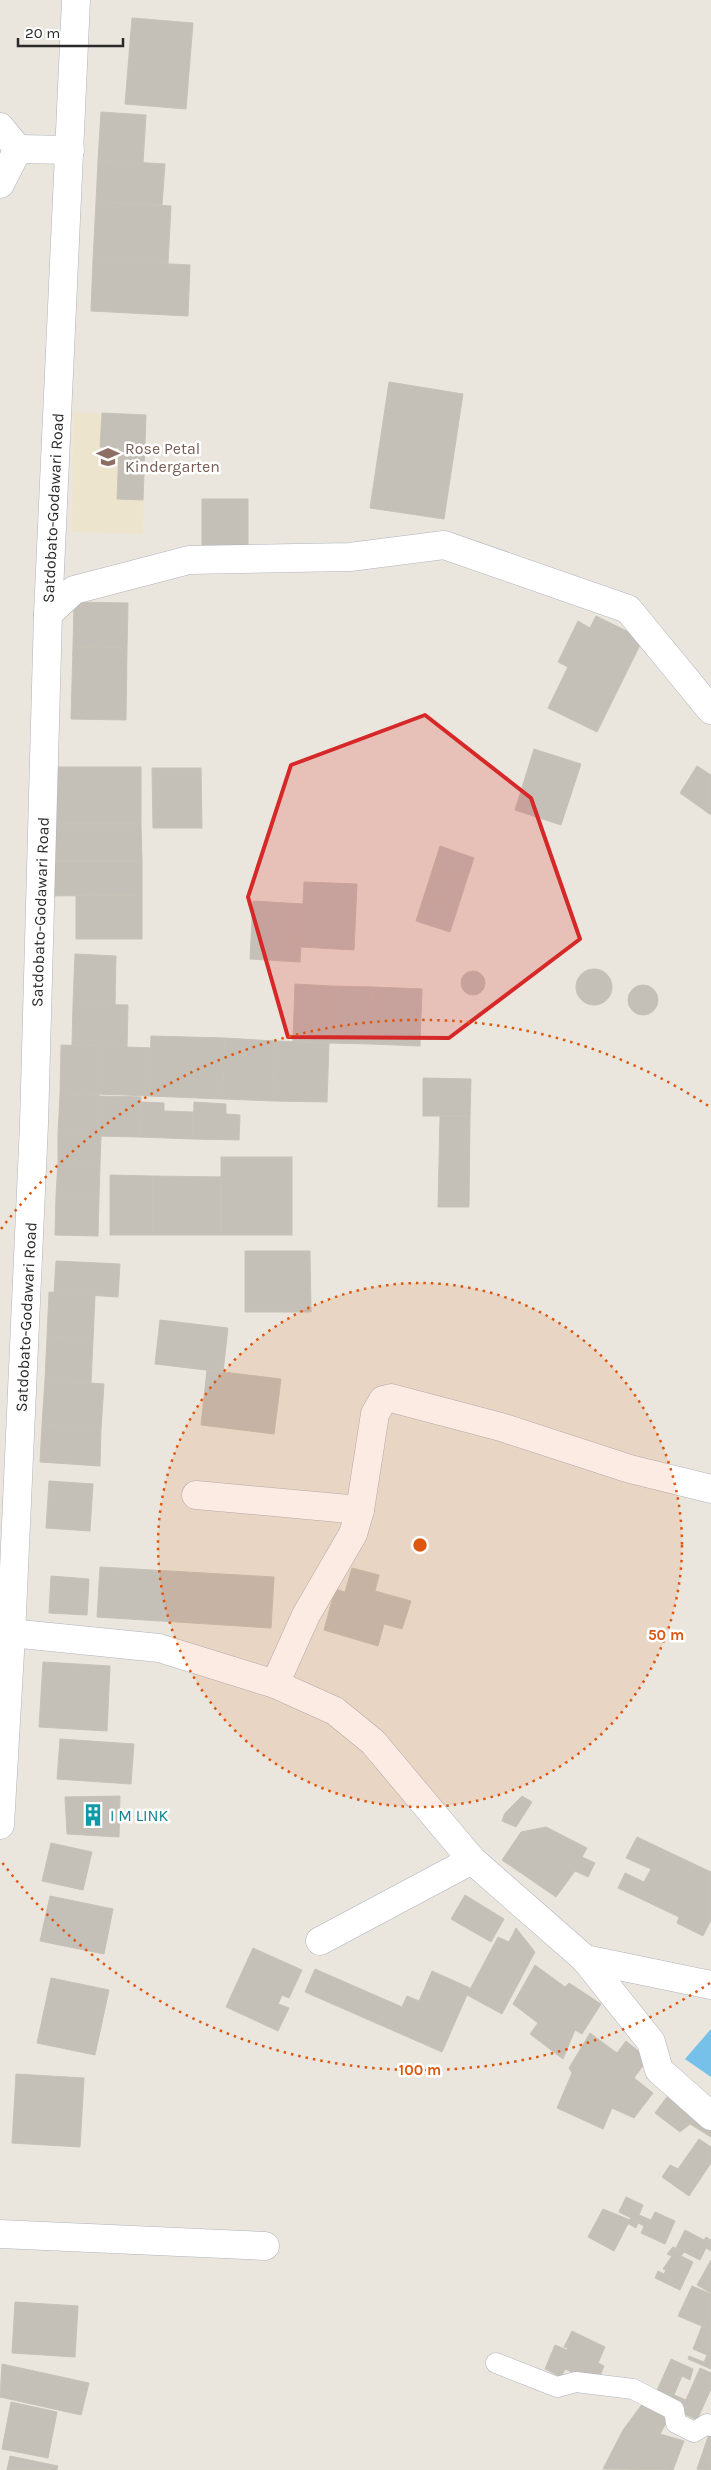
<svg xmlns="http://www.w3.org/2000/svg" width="711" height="2470" viewBox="0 0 711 2470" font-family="Karla,sans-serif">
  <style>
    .education { fill: #ece4cd }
    .water { fill: #75c1e9 }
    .building { fill: #c4c0b8; stroke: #c7c2b6 }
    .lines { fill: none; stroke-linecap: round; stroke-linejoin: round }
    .service-casing { stroke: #b0b2bd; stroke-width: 21 }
    .minor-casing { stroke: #b0b2bd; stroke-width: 29 }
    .tertiary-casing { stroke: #b0b2bd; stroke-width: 29 }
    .service { stroke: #fff; stroke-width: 20 }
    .minor { stroke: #fff; stroke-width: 28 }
    .tertiary { stroke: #fff; stroke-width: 28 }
    .marked { fill: #d62828; fill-opacity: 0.2; stroke: #d62828; stroke-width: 4; stroke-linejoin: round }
    .ring { fill: none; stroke: #de570e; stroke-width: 2.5; stroke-dasharray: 2.5 5 }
    .labels { text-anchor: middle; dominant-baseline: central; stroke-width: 5; stroke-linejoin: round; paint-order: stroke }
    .education-label { font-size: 16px; fill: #785e54; stroke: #fff; text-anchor: start }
    .street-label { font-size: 16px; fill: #2a2a2a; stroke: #fff }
    .culture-label { font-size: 16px; fill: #0d838f; stroke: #fff; text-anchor: start }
    .centre { fill: #de570e; stroke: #fff; stroke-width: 2.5 }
    .ring-label { font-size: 15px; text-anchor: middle; font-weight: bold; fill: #de570e; stroke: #fff; stroke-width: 5; stroke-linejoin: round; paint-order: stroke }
  </style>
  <rect width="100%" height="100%" fill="#ebe6dd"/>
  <path class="education" d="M73 412 146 415 143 534 72 532Z"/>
  <path class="water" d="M711 2029V2077L685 2059Z"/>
  <g class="building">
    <path d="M132 18 193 23 186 109 125 104Z"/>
    <path d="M101 112 146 115 143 163 98 160Z"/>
    <path d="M98 160 165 164 162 205 96 202Z"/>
    <path d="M96 202 171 206 168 264 93 260Z"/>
    <path d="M93 260 190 265 188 316 91 311Z"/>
    <path d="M389 382 463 394 444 519 370 508Z"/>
    <path d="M102 413 146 415 143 500 117 499 119 448 100 447Z"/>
    <path d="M202 499H248V546L202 547Z"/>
    <path d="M74 602 128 603 127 648 73 647Z"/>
    <path d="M596 616 643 639 597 732 548 708 568 667 558 662 578 621 590 628Z"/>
    <path d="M73 647 127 648 126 720 71 719Z"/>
    <path d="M534 749 581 764 561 825 515 810Z"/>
    <path d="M697 766 711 775V815L680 793Z"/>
    <path d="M50 767H141V824H51Z"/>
    <path d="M152 768H201L202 828H153Z"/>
    <path d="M51 824H141L142 861H51Z"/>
    <path d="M440 846 474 858 466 882 432 871Z"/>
    <path d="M51 861H142V895L51 896Z"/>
    <path d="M432 871 466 882 458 907 424 896Z"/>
    <path d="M304 882 357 884 354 950 301 947Z"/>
    <path d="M142 895V939H76V896Z"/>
    <path d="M424 896 458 907 450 932 416 921Z"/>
    <path d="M253 901 303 904 300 962 250 959Z"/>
    <path d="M75 954 116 956 115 1005 73 1004Z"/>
    <circle cx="594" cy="987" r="18"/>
    <circle cx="473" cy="983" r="12"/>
    <path d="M295 984 331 986 329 1043 293 1041Z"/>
    <circle cx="643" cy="1000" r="15"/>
    <path d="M331 986 373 987 371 1044 329 1043Z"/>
    <path d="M373 987 422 989 420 1046 371 1044Z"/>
    <path d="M73 1004 128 1005 127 1047 72 1045Z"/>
    <path d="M151 1036 225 1038 223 1099 149 1096Z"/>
    <path d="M225 1038 275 1041 273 1101 223 1099Z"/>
    <path d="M275 1041 329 1043 327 1102 273 1101Z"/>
    <path d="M61 1045 100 1046 99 1096 60 1094Z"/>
    <path d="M100 1046 151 1048 149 1096 98 1094Z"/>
    <path d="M423 1078 471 1079 470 1116H423Z"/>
    <path d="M60 1094 99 1096 97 1136 58 1134Z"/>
    <path d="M99 1096 141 1097 140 1137 97 1136Z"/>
    <path d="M141 1102 164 1103V1111L193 1112V1139L140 1137Z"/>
    <path d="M194 1102 226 1104V1114L240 1115 239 1140 193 1139Z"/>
    <path d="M440 1116H470L469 1207H438Z"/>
    <path d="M58 1134 101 1136 100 1164 58 1162Z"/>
    <rect x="221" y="1157" width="71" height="78"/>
    <path d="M58 1162 100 1164 99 1198 56 1196Z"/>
    <path d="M110 1175 153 1176V1235H110Z"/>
    <path d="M153 1176 221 1177V1235H153Z"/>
    <path d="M56 1196 99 1198 98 1236 55 1235Z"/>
    <path d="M245 1251H310L311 1312H245Z"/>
    <path d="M56 1261 120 1264 118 1297 54 1293Z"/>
    <path d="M49 1292 95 1295 93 1340 47 1337Z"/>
    <path d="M160 1320 228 1328 223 1372 155 1364Z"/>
    <path d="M47 1337 93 1340 91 1383 45 1380Z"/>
    <path d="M207 1370 281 1379 274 1434 201 1425Z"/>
    <path d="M45 1380 104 1384 101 1429 42 1425Z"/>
    <path d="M42 1425 101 1429 100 1466 40 1462Z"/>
    <path d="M49 1481 93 1484 90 1531 46 1528Z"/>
    <path d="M100 1567 274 1577 271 1628 97 1617Z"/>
    <path d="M352 1568 379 1575 375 1591 411 1601 402 1629 384 1624 378 1646 324 1630 335 1589 345 1592Z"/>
    <path d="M51 1576 89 1579 87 1615 49 1613Z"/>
    <path d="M43 1662 110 1666 107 1731 39 1727Z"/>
    <path d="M60 1739 134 1744 131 1784 57 1779Z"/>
    <path d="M120 1796 119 1837 67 1834 65 1797Z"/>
    <path d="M522 1796 532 1802 516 1827 502 1821 505 1813Z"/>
    <path d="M546 1827 587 1848 582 1857 595 1863 588 1877 575 1871 556 1897 502 1860 521 1832Z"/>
    <path d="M637 1837 711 1872V1920L703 1936 677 1923 679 1917 618 1888 625 1873 644 1882 651 1869 626 1858Z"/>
    <path d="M51 1843 92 1852 83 1890 42 1881Z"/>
    <path d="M465 1895 504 1919 491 1942 451 1919Z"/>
    <path d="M50 1896 113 1909 104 1954 40 1941Z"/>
    <path d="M516 1928 535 1952 502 2014 467 1995 498 1937 509 1942Z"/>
    <path d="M253 1948 302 1970 289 1998 282 1995 278 2004 289 2008 278 2031 226 2007Z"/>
    <path d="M535 1965 565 1987 569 1983 601 2004 582 2034 575 2030 563 2059 530 2034 538 2023 513 2004Z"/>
    <path d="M315 1969 402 2007 407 1996 419 2001 432 1971 470 1988 442 2052 305 1992Z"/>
    <path d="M51 1978 109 1990 95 2055 37 2043Z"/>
    <path d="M590 2033 617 2053 626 2041 648 2059 634 2078 653 2093 634 2118 612 2108 603 2129 557 2108 572 2073 569 2068Z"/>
    <path d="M16 2074 84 2078 80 2147 12 2143Z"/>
    <path d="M669 2094 711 2127V2137L690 2124 680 2132 655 2113Z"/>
    <path d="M699 2139 711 2147V2163L689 2196 662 2177 670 2165 678 2169Z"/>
    <path d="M626 2197 643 2205 639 2215 651 2220 655 2212 675 2221 665 2244 641 2233 644 2226 638 2223 636 2228 627 2223 631 2218 619 2212Z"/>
    <path d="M603 2209 630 2220 614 2251 588 2237Z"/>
    <path d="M685 2230 704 2240 706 2237 711 2240V2251L706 2248 700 2260 676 2248Z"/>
    <path d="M673 2247 684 2252 681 2256 693 2262 680 2290 655 2278 658 2271 664 2274 666 2270 663 2269 672 2256 667 2254Z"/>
    <path d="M711 2260V2293L697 2285Z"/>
    <path d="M692 2286 711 2294V2330L678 2316Z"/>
    <path d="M15 2302 78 2306 75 2357 12 2353Z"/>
    <path d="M702 2326 711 2330V2369L688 2359 689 2356 704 2362 707 2355 693 2349Z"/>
    <path d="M572 2331 605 2347 598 2363 604 2366 597 2383 565 2369 561 2377 545 2369 555 2345 567 2350 568 2348 564 2347Z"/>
    <path d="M671 2359 693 2369 690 2380 682 2376 674 2395 686 2400 700 2368 711 2373V2389L697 2420 680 2412 655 2395Z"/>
    <path d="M2 2364 89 2383 81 2415 0 2397Z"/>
    <path d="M11 2402 57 2412 48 2458 2 2449Z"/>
    <path d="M643 2403 670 2416 660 2434 684 2441 673 2470 603 2469 623 2430Z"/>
    <path d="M709 2434 711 2435V2470H701L697 2469Z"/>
    <path d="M10 2456 58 2466 57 2470H7Z"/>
  </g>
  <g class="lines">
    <defs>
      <path id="service" d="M496 2363 557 2387 576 2382 633 2389 674 2410 676 2423 694 2432 707 2424 711 2426"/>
      <g id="minor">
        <path d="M0 127 18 149"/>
        <path d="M18 149 70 150"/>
        <path d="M0 184 18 149"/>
        <path d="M48 614 74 590 189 560 350 557 444 545 628 609 711 710"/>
        <path d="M196 1495 360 1510"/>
        <path d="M0 1632 159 1648 275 1684 335 1711 373 1742 472 1860 585 1959 651 2042 659 2070 711 2116"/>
        <path d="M275 1684 306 1615 353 1534 360 1510 375 1414 383 1400 391 1398 501 1427 630 1469 711 1489"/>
        <path d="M320 1941 472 1860"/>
        <path d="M585 1959 711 1985"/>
        <path d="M0 2234 265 2246"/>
      </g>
      <path id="tertiary" d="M0 1825 11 1635 34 1124 48 614 76 0"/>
    </defs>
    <use href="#service" class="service-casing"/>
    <use href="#minor" class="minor-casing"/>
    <use href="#tertiary" class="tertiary-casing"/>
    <use href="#service" class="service"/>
    <use href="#minor" class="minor"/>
    <use href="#tertiary" class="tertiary"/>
  </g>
  <path class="marked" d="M425 715 531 798 580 939 449 1038 288 1037 248 897 291 765Z"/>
  <circle cx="420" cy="1545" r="262" fill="#de570e" fill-opacity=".12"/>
  <g class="ring">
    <circle cx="420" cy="1545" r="262"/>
    <path d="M710 1983A525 525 0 0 1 1 1861M1 1229A525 525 0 0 1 710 1107"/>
  </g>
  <defs>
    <symbol id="school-bare" viewBox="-9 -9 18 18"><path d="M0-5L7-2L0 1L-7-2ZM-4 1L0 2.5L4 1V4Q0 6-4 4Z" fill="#8d6e63" stroke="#fff" stroke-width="2.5" paint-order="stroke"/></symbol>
    <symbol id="building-bare" viewBox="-9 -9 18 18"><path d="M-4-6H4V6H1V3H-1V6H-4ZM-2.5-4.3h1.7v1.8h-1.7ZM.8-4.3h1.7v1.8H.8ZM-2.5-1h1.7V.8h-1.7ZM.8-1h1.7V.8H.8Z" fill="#0f9aa8" stroke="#fff" stroke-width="2.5" paint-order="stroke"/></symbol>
  </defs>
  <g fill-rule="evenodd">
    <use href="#school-bare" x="92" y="441" width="32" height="32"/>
    <use href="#building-bare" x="77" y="1799" width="32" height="32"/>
  </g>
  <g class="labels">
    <g class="education-label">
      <text x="125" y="448">Rose Petal<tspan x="125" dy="18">Kindergarten</tspan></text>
    </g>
    <g class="street-label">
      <text transform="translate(53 508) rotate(-87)">Satdobato-Godawari Road</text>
      <text transform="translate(40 912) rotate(-88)">Satdobato-Godawari Road</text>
      <text transform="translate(26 1317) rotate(-87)">Satdobato-Godawari Road</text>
    </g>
    <g class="culture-label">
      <text x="110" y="1815">I M LINK</text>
    </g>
  </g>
  <circle cx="420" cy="1545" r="8" class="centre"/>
  <g class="ring-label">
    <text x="666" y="1640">50 m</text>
    <text x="420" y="2075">100 m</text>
  </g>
  <path d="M18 38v8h105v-8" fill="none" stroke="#2a2a2a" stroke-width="2.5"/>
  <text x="25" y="38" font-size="15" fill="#2a2a2a" stroke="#ffffff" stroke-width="4" paint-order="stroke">20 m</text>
</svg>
